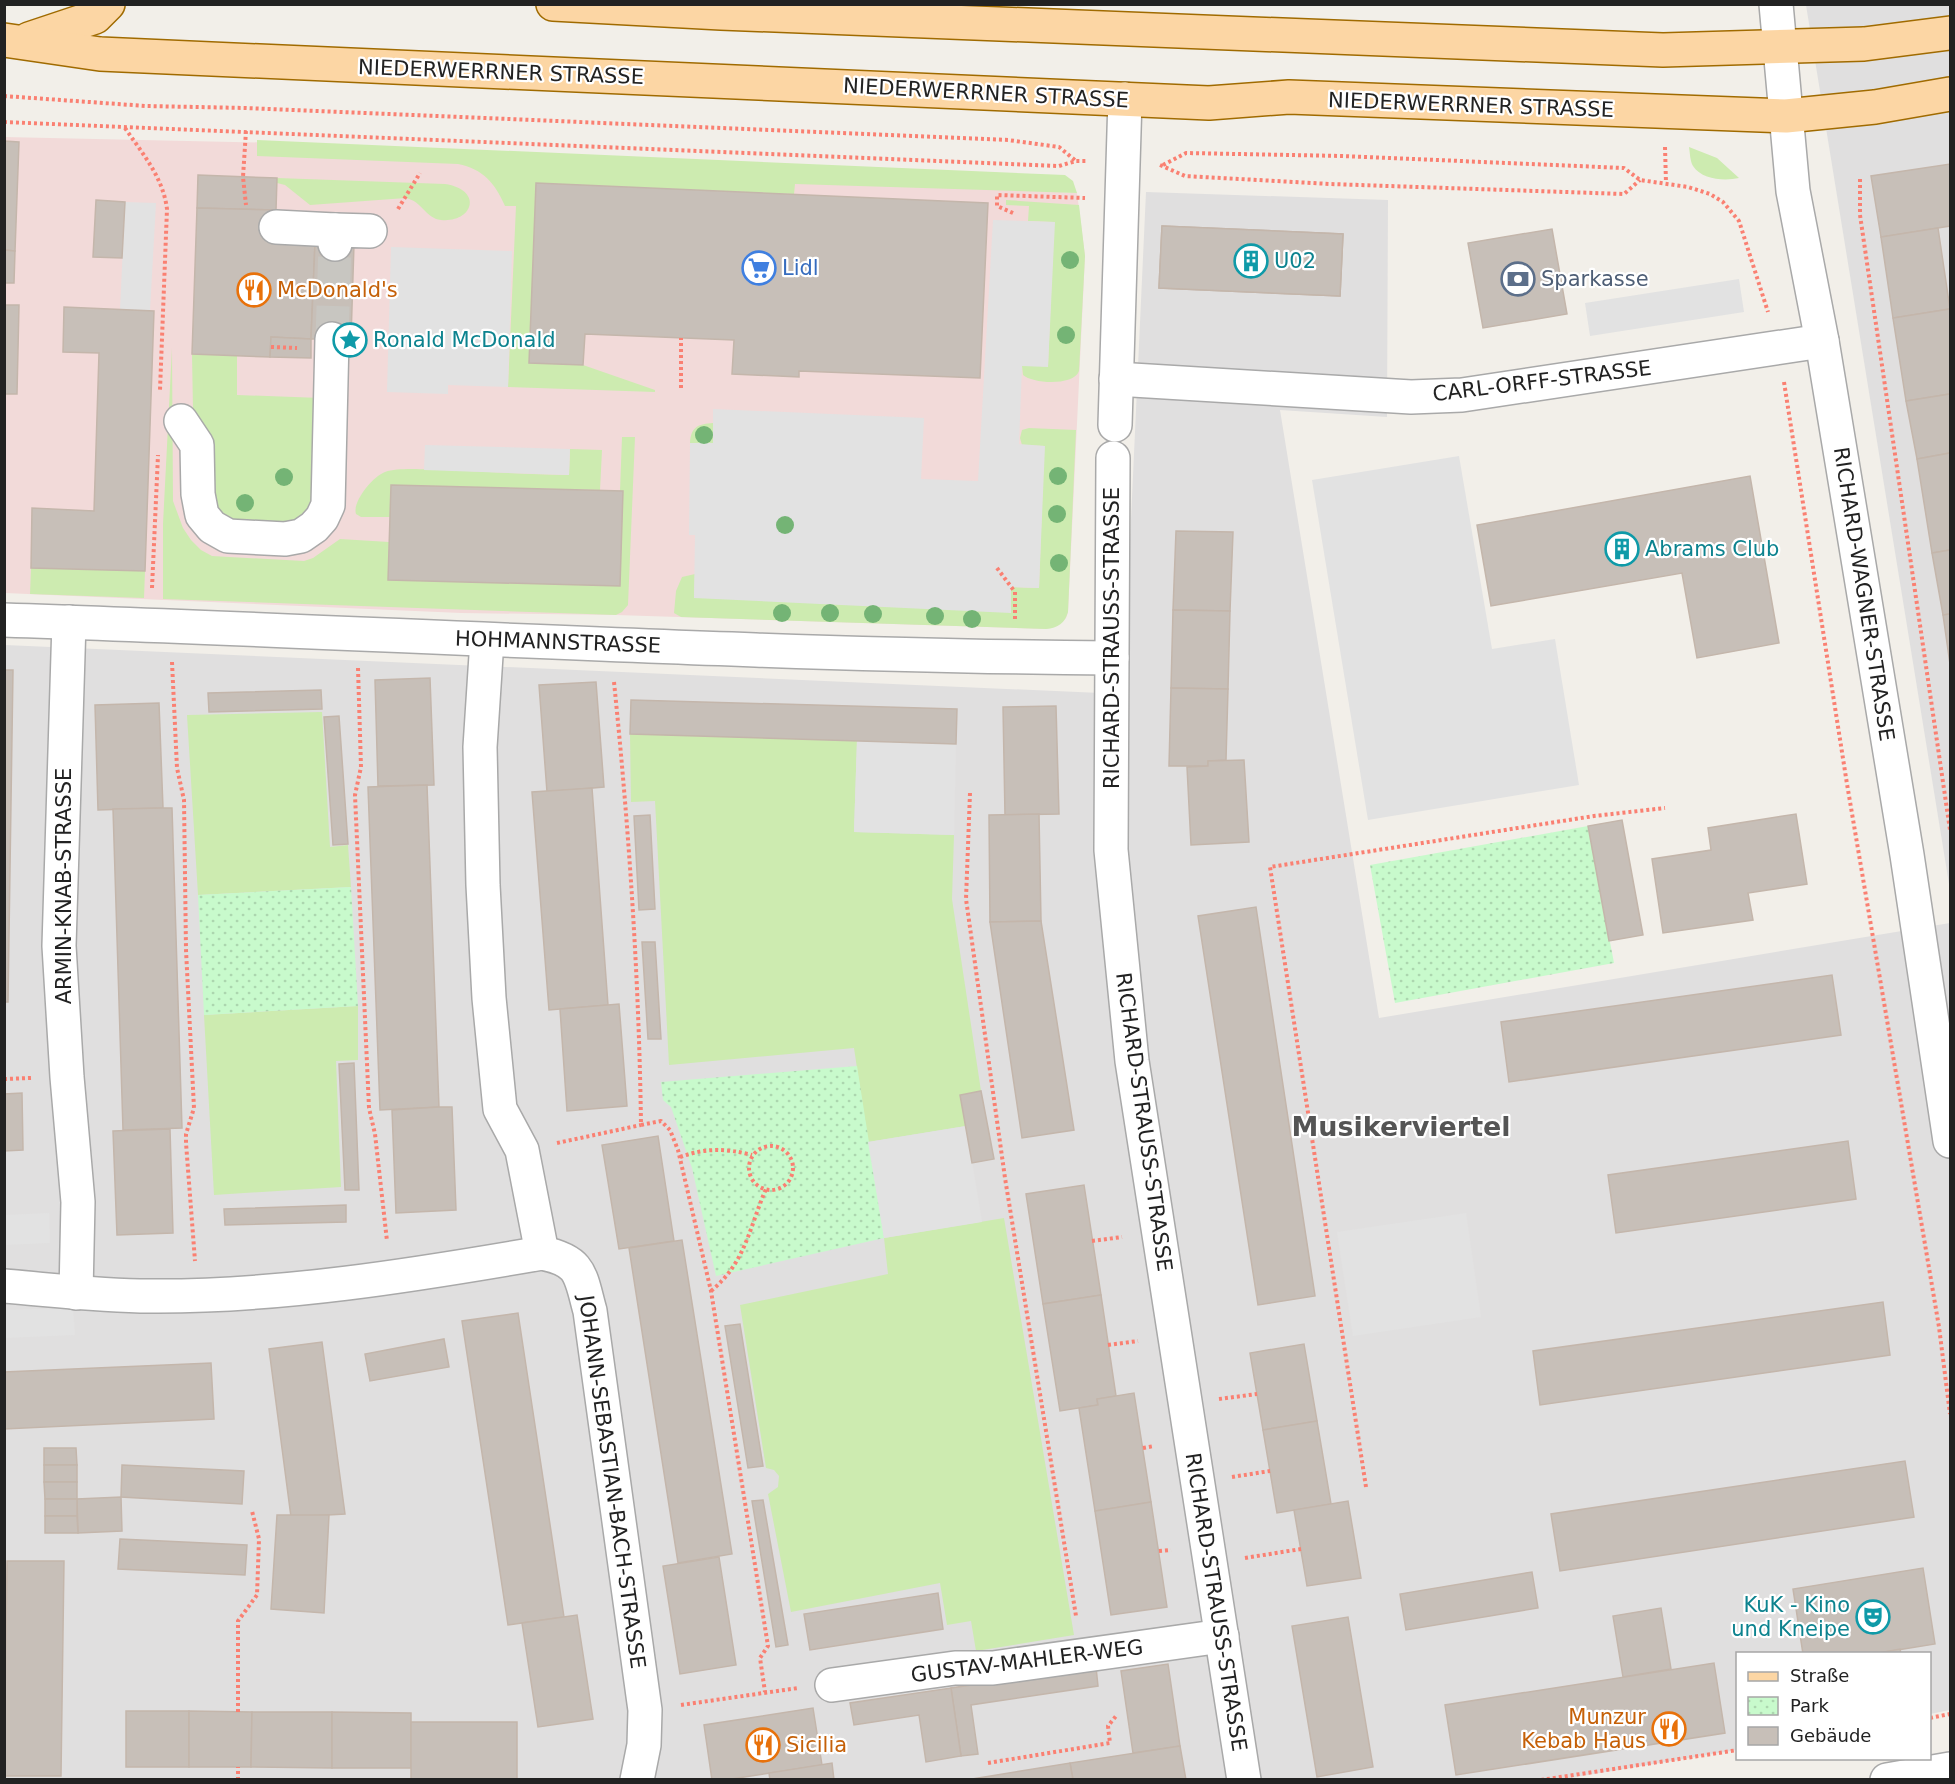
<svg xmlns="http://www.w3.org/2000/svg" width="1955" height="1784" viewBox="0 0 1955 1784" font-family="'DejaVu Sans',sans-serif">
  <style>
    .residential { fill: #e0dfdf }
    .commercial { fill: #f2dad9 }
    .grass { fill: #cdebb0 }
    .park { fill: url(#park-dots) }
    .parking { fill: #e2e2e2 }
    .building { fill: #c7bfb8; stroke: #c4b6ab; stroke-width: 1.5 }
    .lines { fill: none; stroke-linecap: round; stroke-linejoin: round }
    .minor-tunnel { stroke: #c8c6c1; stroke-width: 33; stroke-dasharray: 33 16; stroke-linecap: butt }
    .minor-casing { stroke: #a9a9a9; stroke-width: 36 }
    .major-casing { stroke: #a06b00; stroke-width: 36 }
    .path { stroke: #fa8072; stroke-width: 4; stroke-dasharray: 3 3; stroke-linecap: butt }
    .minor { stroke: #fff; stroke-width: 33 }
    .major { stroke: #fcd6a4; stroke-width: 33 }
    .tree { fill: #74b475 }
    .labels { text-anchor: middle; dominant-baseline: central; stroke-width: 4.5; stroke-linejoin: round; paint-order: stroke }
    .street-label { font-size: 21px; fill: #222; stroke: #fff }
    .culture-label { font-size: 21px; fill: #0d838f; stroke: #fff; text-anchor: start }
    .shop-label { font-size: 21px; fill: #366cbe; stroke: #fff; text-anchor: start }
    .service-label { font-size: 21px; fill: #4e5e75; stroke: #fff; text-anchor: start }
    .food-label { font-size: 21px; fill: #c56008; stroke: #fff; text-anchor: start }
    .district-label { font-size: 27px; font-weight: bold; fill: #555; stroke: #fff }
  </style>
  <defs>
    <pattern id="park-dots" width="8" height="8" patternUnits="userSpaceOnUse" patternTransform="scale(1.5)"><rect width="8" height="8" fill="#c8facc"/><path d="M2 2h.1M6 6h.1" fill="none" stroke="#acd6af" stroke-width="1.8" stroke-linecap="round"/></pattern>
  </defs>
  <rect width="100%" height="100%" fill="#f2efe9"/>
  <g class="residential">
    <path d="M1806 5H1950V890Z"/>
    <path d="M1146 192 1388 200 1387 417 1280 410 1379 1018 1950 923V1710L1930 1714V1654H1738L1737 1750 1564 1779 5 1780V645L1123 694Z"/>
  </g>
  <path class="commercial" d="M4 137 284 143 1077 193 1085 256 1068 612 1066 618 1057 626 1046 629 616 615 461 613 5 593Z"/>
  <g class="grass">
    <path d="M257 140 1065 175 1073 181 1077 193 795 184 794 194 537 183 529 363 583 365 655 390V392L508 387 516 206H505C495 183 483 169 458 164L257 156Z"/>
    <path d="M1689 147 1717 158 1739 178C1725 181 1702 180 1693 166 1690 161 1690 153 1689 147Z"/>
    <path d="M277 178 445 184C484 190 473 223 441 220 425 218 423 202 406 198L310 205 285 185 277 183Z"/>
    <path d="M1006 200 1079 205 1085 256 1079 371C1074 386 1033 384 1023 375L1022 366H1048L1054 222 1028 221 1029 206 1006 205Z"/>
    <path d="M172 348 173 501 183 528 191 540 201 550 212 556 304 561 313 558 340 539 389 542 388 580 620 491 622 437H635L628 605 622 612 616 615 163 599V524Z"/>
    <path d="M192 354 237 356V395L321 398 318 502 306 523 221 525 193 411Z"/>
    <path d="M713 423 714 435 922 451 690 443C691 426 699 424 713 423Z"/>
    <path d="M1029 428 1076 430 1068 612C1065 623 1058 628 1046 629L681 617 674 613 676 591 682 577 695 574 694 598 1011 587 1039 588 1044 446 1022 445 1020 438 1022 430Z"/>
    <path d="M570 449 602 450 600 490 391 485 390 517H361L356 514C352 502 373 476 385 472 400 467 428 470 445 470 486 472 527 474 569 475Z"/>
    <path d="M31 568 145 571 144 598 30 594Z"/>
    <path d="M322 712 330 847 348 845 351 887 198 895 187 715Z"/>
    <path d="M630 734 857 740 854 832 954 835 952 899 981 1091 960 1095 966 1126 868 1142 854 1048 669 1065 655 801 631 802Z"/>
    <path d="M358 1006V1060L336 1061 341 1187 214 1195 204 1015Z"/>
    <path d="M1004 1218 1074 1635 976 1651 971 1621 947 1625 940 1583 791 1612 768 1494 778 1487 779 1476 774 1470 766 1468 740 1305 888 1274 884 1238Z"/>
  </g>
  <g class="park">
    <path d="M1588 826 1614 963 1395 1003 1370 865Z"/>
    <path d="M351 887 358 1006 204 1015 198 895Z"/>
    <path d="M857 1066 884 1238 716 1276 692 1168 671 1107 663 1100 661 1082Z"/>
  </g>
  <g class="parking">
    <path d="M125 202 156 203 150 311 120 310Z"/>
    <path d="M993 220 1055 222 1048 367 1022 366 1019 444 1045 446 1039 588 1011 587V613L694 598 695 535H689L690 443H713V409L924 418 921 479 978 481Z"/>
    <path d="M391 247 512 251 508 387 448 385V394L387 392Z"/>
    <path d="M1739 279 1744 312 1590 336 1585 303Z"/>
    <path d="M425 445 570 449 569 475 424 470Z"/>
    <path d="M1459 456 1492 649 1555 639 1579 785 1368 820 1312 480Z"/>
    <path d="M857 740 956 744 954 835 854 832Z"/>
    <path d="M966 1126 982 1222 884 1238 868 1142Z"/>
    <path d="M49 1213 50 1243 5 1245V1215Z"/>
    <path d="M1466 1213 1481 1317 1353 1336 1337 1232Z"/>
    <path d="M73 1308 75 1335 5 1338 4 1310Z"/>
  </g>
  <g class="building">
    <path d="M4 141 19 142 15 251 4 250Z"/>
    <path d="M1950 164V226L1881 237 1871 176Z"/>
    <path d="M198 175 277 178 276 210 197 208Z"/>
    <path d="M536 183 988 203 980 378 799 371V377L732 374 734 340 585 334 583 365 529 363Z"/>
    <path d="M96 200 125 202 122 258 93 257Z"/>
    <path d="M197 208 276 210 275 242 315 243 311 339 271 337 270 357 192 354Z"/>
    <path d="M1162 226 1343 234 1340 296 1159 288Z"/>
    <path d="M1162 226 1343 234 1340 296 1159 288Z"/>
    <path d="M1938 228 1950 309 1893 318 1881 237Z"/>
    <path d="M1552 229 1567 314 1483 328 1468 243Z"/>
    <path d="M315 243 354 244 351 339H311Z"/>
    <path d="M4 250 15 251 14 283H4Z"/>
    <path d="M4 305H19L17 394H4Z"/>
    <path d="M64 307 154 311 145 571 31 568 32 508 94 511 99 353 63 352Z"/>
    <path d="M1950 309V394L1906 401 1893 318Z"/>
    <path d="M271 337 311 339V358L270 357Z"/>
    <path d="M1950 394V453L1917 459 1906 401Z"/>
    <path d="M1950 453V550L1932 553 1917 459Z"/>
    <path d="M1750 476 1779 643 1697 658 1682 573 1491 606 1477 525Z"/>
    <path d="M391 485 623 491 620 586 388 580Z"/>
    <path d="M1176 531 1233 532 1230 611 1173 610Z"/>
    <path d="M1950 550V614L1943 615 1932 553Z"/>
    <path d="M1173 610 1230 611 1228 689 1171 688Z"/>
    <path d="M1950 614V664L1943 615Z"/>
    <path d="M4 670H13L8 1002H4Z"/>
    <path d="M430 678 434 785 378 786 375 680Z"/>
    <path d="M596 682 604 787 547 792 539 685Z"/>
    <path d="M1171 688 1228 689 1226 760 1208 761V766H1169Z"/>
    <path d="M321 690 322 709 209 712 208 693Z"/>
    <path d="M631 700 957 709 956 744 630 734Z"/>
    <path d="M159 703 163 808 98 810 95 705Z"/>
    <path d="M1056 706 1059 814 1005 815 1003 707Z"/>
    <path d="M339 716 348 844 333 845 324 717Z"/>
    <path d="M1244 760 1249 842 1191 845 1187 767 1208 766V761Z"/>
    <path d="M427 785 439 1107 380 1110 368 787Z"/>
    <path d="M592 788 608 1005 549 1010 532 792Z"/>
    <path d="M163 808H172L182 1128 123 1130 113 809Z"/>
    <path d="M1039 814 1041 921 990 922 989 815Z"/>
    <path d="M1796 814 1807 884 1748 893 1753 920 1663 933 1652 859 1711 850 1708 828Z"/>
    <path d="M650 815 655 909 639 910 634 816Z"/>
    <path d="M1622 820 1643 935 1609 941 1588 826Z"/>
    <path d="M1256 907 1315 1296 1258 1305 1198 916Z"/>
    <path d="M1041 921 1074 1130 1022 1138 990 922Z"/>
    <path d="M642 942H655L661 1039H648Z"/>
    <path d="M1832 975 1841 1035 1509 1082 1501 1022Z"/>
    <path d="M619 1004 627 1106 567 1111 560 1009Z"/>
    <path d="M354 1063 359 1190H345L339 1064Z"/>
    <path d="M981 1091 994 1159 972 1163 960 1095Z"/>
    <path d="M22 1093 23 1150 4 1151V1094Z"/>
    <path d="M439 1107H452L456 1210 396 1213 392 1110Z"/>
    <path d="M170 1129 173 1233 117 1235 113 1131Z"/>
    <path d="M658 1136 674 1241 619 1249 602 1145Z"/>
    <path d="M1848 1141 1856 1199 1616 1233 1608 1175Z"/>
    <path d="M1084 1185 1101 1295 1043 1304 1026 1194Z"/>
    <path d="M346 1205V1222L225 1225 224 1209Z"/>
    <path d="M682 1240 732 1554 678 1563 629 1248Z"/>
    <path d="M1101 1295 1116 1396 1097 1399 1098 1405 1060 1411 1043 1304Z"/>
    <path d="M1883 1302 1890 1355 1540 1405 1533 1351Z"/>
    <path d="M518 1313 564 1617 508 1625 462 1321Z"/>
    <path d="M740 1324 763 1466 748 1468 725 1326Z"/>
    <path d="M444 1339 449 1367 370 1381 365 1354Z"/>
    <path d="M322 1342 345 1514 291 1517 269 1349Z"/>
    <path d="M1304 1344 1317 1421 1263 1430 1250 1353Z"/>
    <path d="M211 1363 214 1419 4 1429V1372Z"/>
    <path d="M1134 1393 1151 1502 1095 1511 1079 1408 1098 1405 1097 1399Z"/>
    <path d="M1317 1421 1331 1504 1277 1513 1263 1430Z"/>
    <path d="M44 1448H76L77 1465H44Z"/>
    <path d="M1905 1461 1914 1517 1560 1571 1551 1514Z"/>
    <rect x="44" y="1465" width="33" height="17"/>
    <path d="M122 1465 244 1471 242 1504 121 1497Z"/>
    <path d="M44 1482H77V1499H45Z"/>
    <path d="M121 1497 122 1531 78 1533 77 1499Z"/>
    <rect x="45" y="1499" width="32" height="17"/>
    <path d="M763 1500 788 1645 776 1647 752 1501Z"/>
    <path d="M1348 1501 1361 1578 1307 1586 1294 1510Z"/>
    <path d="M1151 1502 1167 1607 1111 1615 1095 1511Z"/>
    <path d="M277 1515H329L324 1613 271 1609Z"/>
    <path d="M45 1516H77L78 1533H45Z"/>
    <path d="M120 1539 247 1545 245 1575 118 1569Z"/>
    <path d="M719 1557 736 1665 680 1674 663 1566Z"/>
    <path d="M7 1561H64L61 1776H4Z"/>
    <path d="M1923 1568 1935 1644 1873 1654H1803L1793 1589Z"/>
    <path d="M1532 1572 1538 1608 1406 1630 1400 1594Z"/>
    <path d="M938 1593 943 1629 810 1650 804 1614Z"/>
    <path d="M1661 1608 1671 1669 1623 1677 1613 1616Z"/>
    <path d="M577 1615 593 1719 538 1727 522 1623Z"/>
    <path d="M1348 1617 1373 1767 1317 1777 1292 1626Z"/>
    <path d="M1900 1649 1901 1654H1873Z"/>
    <path d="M1714 1663 1725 1733 1456 1775 1445 1705Z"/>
    <path d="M1168 1664 1180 1746 1133 1753 1121 1671Z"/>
    <path d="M1096 1667 1098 1686 971 1705 978 1754 961 1756 951 1688Z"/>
    <path d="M951 1688 961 1756 926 1762 919 1715 854 1725 850 1703Z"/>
    <path d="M813 1708 822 1765 725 1780H712L704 1725Z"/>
    <rect x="126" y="1711" width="63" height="56"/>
    <path d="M189 1711 252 1712 251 1767H189Z"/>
    <path d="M252 1712H332V1768L251 1767Z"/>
    <path d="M332 1712 411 1713V1768H332Z"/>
    <rect x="411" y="1722" width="106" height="58"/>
    <path d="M1180 1746 1186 1780H1073L1070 1763Z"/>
    <path d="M832 1763 834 1780H770L769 1773Z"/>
    <path d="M1070 1763 1073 1780H966Z"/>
  </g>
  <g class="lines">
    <path class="minor-tunnel" d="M332 339 335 244"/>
    <defs>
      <g id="minor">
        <path d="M1776 4 1793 191 1822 341 1907 855 1950 1141"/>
        <path d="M276 227 335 230"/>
        <path d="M335 244V230L370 231"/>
        <path d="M1116 379 1411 397 1462 395 1822 341"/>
        <path d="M181 421 197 445 198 494 202 515 212 527 228 536 285 539 301 536 314 527 322 518 328 505 332 339"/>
        <path d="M1115 425 1125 99"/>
        <path d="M1113 458 1111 850 1132 1061 1244 1780"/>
        <path d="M4 620C374 632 743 655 1112 658"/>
        <path d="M69 622 59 946 67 1077 78 1202 76 1293"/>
        <path d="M487 640 480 747 483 885 489 998 500 1109 522 1150 542 1253"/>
        <path d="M4 1286C53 1290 101 1296 150 1296 279 1297 415 1275 542 1253 582 1261 580 1275 590 1311L645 1710 644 1745 637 1780"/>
        <path d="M832 1685 955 1668H993L1222 1636"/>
        <path d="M1887 1780 1950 1769"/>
      </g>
      <g id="major">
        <path d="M553 4 721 13 1663 50 1864 44 1950 33"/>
        <path d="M29 39 95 17 108 4"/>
        <path d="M4 40 100 54 1209 103 1289 97 1786 116 1875 107 1950 94"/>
      </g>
    </defs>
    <use href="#minor" class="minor-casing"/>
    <use href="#major" class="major-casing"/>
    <g class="path">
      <path d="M4 96 146 106 246 108 1008 140 1059 147 1076 161"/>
      <path d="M4 122 1059 166 1076 161H1087"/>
      <path d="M125 128C142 153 163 177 167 209L160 390"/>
      <path d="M246 131 243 177 246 205"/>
      <path d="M1665 147 1666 183"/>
      <path d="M1160 165 1185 176 1330 184 1624 194 1640 180"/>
      <path d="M1163 165 1186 153 1343 156 1624 168 1640 180 1688 187 1710 194 1723 202 1739 221 1768 312"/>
      <path d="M1860 179V215L1950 830"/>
      <path d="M398 209 420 173"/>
      <path d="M1013 213 997 206V195L1085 198"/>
      <path d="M271 347 297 348"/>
      <path d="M1784 382 1847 784 1939 1327 1950 1414"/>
      <path d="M681 388V338"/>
      <path d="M997 568 1015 592V620"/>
      <path d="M152 588 158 455"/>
      <path d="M172 662 177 768 184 800 186 950 194 1108 186 1134V1143L195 1261"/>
      <path d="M358 668 361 767 355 795 369 1108 375 1134 387 1241"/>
      <path d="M614 682C629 829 639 977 641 1125L661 1121 670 1130 678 1150 711 1291 768 1646 760 1658 765 1692"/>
      <path d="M970 793 966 899 1005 1178 1076 1616"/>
      <path d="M4 1079 31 1078"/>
      <path d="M557 1143 641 1125"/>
      <circle cx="771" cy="1168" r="22"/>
      <path d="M680 1157C706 1148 725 1148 752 1155"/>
      <path d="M1092 1241 1122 1237"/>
      <path d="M711 1291C746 1262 749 1228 766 1189"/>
      <path d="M1108 1345 1138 1341"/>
      <path d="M1219 1399 1257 1394"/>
      <path d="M1143 1448 1154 1446"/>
      <path d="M1232 1477 1270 1471"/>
      <path d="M1366 1487 1270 867 1594 816 1665 808"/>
      <path d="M1159 1551 1171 1550"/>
      <path d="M1245 1558 1301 1549"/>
      <path d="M681 1705 798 1688"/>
      <path d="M238 1712V1621L257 1595 259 1539 252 1511"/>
      <path d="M1930 1718 1950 1714"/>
      <path d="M988 1763 1110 1743 1108 1726 1116 1716"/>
      <path d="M238 1780V1767"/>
      <path d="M1541 1780 1738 1750"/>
    </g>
    <use href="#minor" class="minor"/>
    <use href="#major" class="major"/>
  </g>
  <g class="tree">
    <circle cx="1070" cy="260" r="9"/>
    <circle cx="1066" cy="335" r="9"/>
    <circle cx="704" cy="435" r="9"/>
    <circle cx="1058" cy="476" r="9"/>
    <circle cx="284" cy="477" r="9"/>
    <circle cx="245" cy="503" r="9"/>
    <circle cx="1057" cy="514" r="9"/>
    <circle cx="785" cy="525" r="9"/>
    <circle cx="1059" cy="563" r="9"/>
    <circle cx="782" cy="613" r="9"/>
    <circle cx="830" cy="613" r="9"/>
    <circle cx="873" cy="614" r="9"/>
    <circle cx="935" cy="616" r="9"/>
    <circle cx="972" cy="619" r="9"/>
  </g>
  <defs>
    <symbol id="building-ring" viewBox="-11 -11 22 22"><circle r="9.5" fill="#fff" stroke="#0f9aa8" stroke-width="1.5"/><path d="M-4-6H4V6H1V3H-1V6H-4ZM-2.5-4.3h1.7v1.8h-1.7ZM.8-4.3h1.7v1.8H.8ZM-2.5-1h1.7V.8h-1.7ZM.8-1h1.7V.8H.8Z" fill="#0f9aa8"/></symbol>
    <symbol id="supermarket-ring" viewBox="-11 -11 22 22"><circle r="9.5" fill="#fff" stroke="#3f7fe0" stroke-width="1.5"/><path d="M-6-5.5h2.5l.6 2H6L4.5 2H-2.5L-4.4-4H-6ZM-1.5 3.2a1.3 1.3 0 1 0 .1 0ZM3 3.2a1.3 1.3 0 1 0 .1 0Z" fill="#3f7fe0"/></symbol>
    <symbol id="bank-ring" viewBox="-11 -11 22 22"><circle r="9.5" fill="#fff" stroke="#5c6f8a" stroke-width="1.5"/><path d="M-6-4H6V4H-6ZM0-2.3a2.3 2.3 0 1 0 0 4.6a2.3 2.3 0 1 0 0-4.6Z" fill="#5c6f8a"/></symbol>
    <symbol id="restaurant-ring" viewBox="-11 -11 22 22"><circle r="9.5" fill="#fff" stroke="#e8710a" stroke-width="1.5"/><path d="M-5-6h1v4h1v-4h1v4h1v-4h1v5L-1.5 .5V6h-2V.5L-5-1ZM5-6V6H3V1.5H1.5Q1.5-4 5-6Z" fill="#e8710a"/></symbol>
    <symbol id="sight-ring" viewBox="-11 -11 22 22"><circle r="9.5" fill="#fff" stroke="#0f9aa8" stroke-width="1.5"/><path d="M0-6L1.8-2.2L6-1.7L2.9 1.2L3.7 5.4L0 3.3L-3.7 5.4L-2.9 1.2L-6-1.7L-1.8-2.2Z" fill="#0f9aa8"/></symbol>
    <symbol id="theatre-ring" viewBox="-11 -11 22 22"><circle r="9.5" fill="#fff" stroke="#0f9aa8" stroke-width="1.5"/><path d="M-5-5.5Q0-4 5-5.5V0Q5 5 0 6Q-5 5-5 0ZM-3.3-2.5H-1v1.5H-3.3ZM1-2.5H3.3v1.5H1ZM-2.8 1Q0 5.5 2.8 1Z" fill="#0f9aa8"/></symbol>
  </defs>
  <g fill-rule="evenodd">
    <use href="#building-ring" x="1232" y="242" width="38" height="38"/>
    <use href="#supermarket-ring" x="740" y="249" width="38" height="38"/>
    <use href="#bank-ring" x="1499" y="260" width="38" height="38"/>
    <use href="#restaurant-ring" x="235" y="271" width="38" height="38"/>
    <use href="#sight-ring" x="331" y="321" width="38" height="38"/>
    <use href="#building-ring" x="1603" y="530" width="38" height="38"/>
    <use href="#theatre-ring" x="1854" y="1598" width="38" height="38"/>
    <use href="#restaurant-ring" x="1650" y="1710" width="38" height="38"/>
    <use href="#restaurant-ring" x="744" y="1726" width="38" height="38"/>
  </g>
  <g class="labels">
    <g class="street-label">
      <text transform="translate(501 72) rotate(2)">NIEDERWERRNER STRASSE</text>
      <text transform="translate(986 93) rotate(3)">NIEDERWERRNER STRASSE</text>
      <text transform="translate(1471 105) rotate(2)">NIEDERWERRNER STRASSE</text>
      <text transform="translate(1542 381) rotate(-7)">CARL-ORFF-STRASSE</text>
      <text transform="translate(1864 594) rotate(81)">RICHARD-WAGNER-STRASSE</text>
      <text transform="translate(1112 638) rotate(-90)">RICHARD-STRAUSS-STRASSE</text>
      <text transform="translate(558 642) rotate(2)">HOHMANNSTRASSE</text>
      <text transform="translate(64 886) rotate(-90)">ARMIN-KNAB-STRASSE</text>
      <text transform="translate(1144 1122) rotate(82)">RICHARD-STRAUSS-STRASSE</text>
      <text transform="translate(612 1482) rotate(82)">JOHANN-SEBASTIAN-BACH-STRASSE</text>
      <text transform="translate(1216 1602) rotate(81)">RICHARD-STRAUSS-STRASSE</text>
      <text transform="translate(1027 1661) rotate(-7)">GUSTAV-MAHLER-WEG</text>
    </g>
    <g class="culture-label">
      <text x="1274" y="261">U02</text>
      <text x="373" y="340">Ronald McDonald</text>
      <text x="1645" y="549">Abrams Club</text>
      <text x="1850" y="1605" text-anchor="end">KuK - Kino<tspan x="1850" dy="24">und Kneipe</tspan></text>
    </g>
    <g class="shop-label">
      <text x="782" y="268">Lidl</text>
    </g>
    <g class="service-label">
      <text x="1541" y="279">Sparkasse</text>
    </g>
    <g class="food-label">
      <text x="277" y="290">McDonald's</text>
      <text x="1646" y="1717" text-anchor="end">Munzur<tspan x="1646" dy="24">Kebab Haus</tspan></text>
      <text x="786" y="1745">Sicilia</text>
    </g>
    <g class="district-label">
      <text x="1401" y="1126">Musikerviertel</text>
    </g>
  </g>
  <rect width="1955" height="1784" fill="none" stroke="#222222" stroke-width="12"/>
  <rect x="1736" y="1652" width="195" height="108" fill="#ffffff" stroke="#a7a7a7" stroke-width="1.5"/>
  <rect x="1748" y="1672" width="30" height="9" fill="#fcd6a4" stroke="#a7a7a7" stroke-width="1.5"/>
  <text x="1790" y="1682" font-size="18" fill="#222222">Straße</text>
  <rect x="1748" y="1697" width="30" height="18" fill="url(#park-dots)" stroke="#a7a7a7" stroke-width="1.5"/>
  <text x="1790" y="1712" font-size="18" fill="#222222">Park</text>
  <rect x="1748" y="1727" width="30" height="18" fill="#c7bfb8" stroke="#a7a7a7" stroke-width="1.5"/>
  <text x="1790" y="1742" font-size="18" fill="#222222">Gebäude</text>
</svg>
